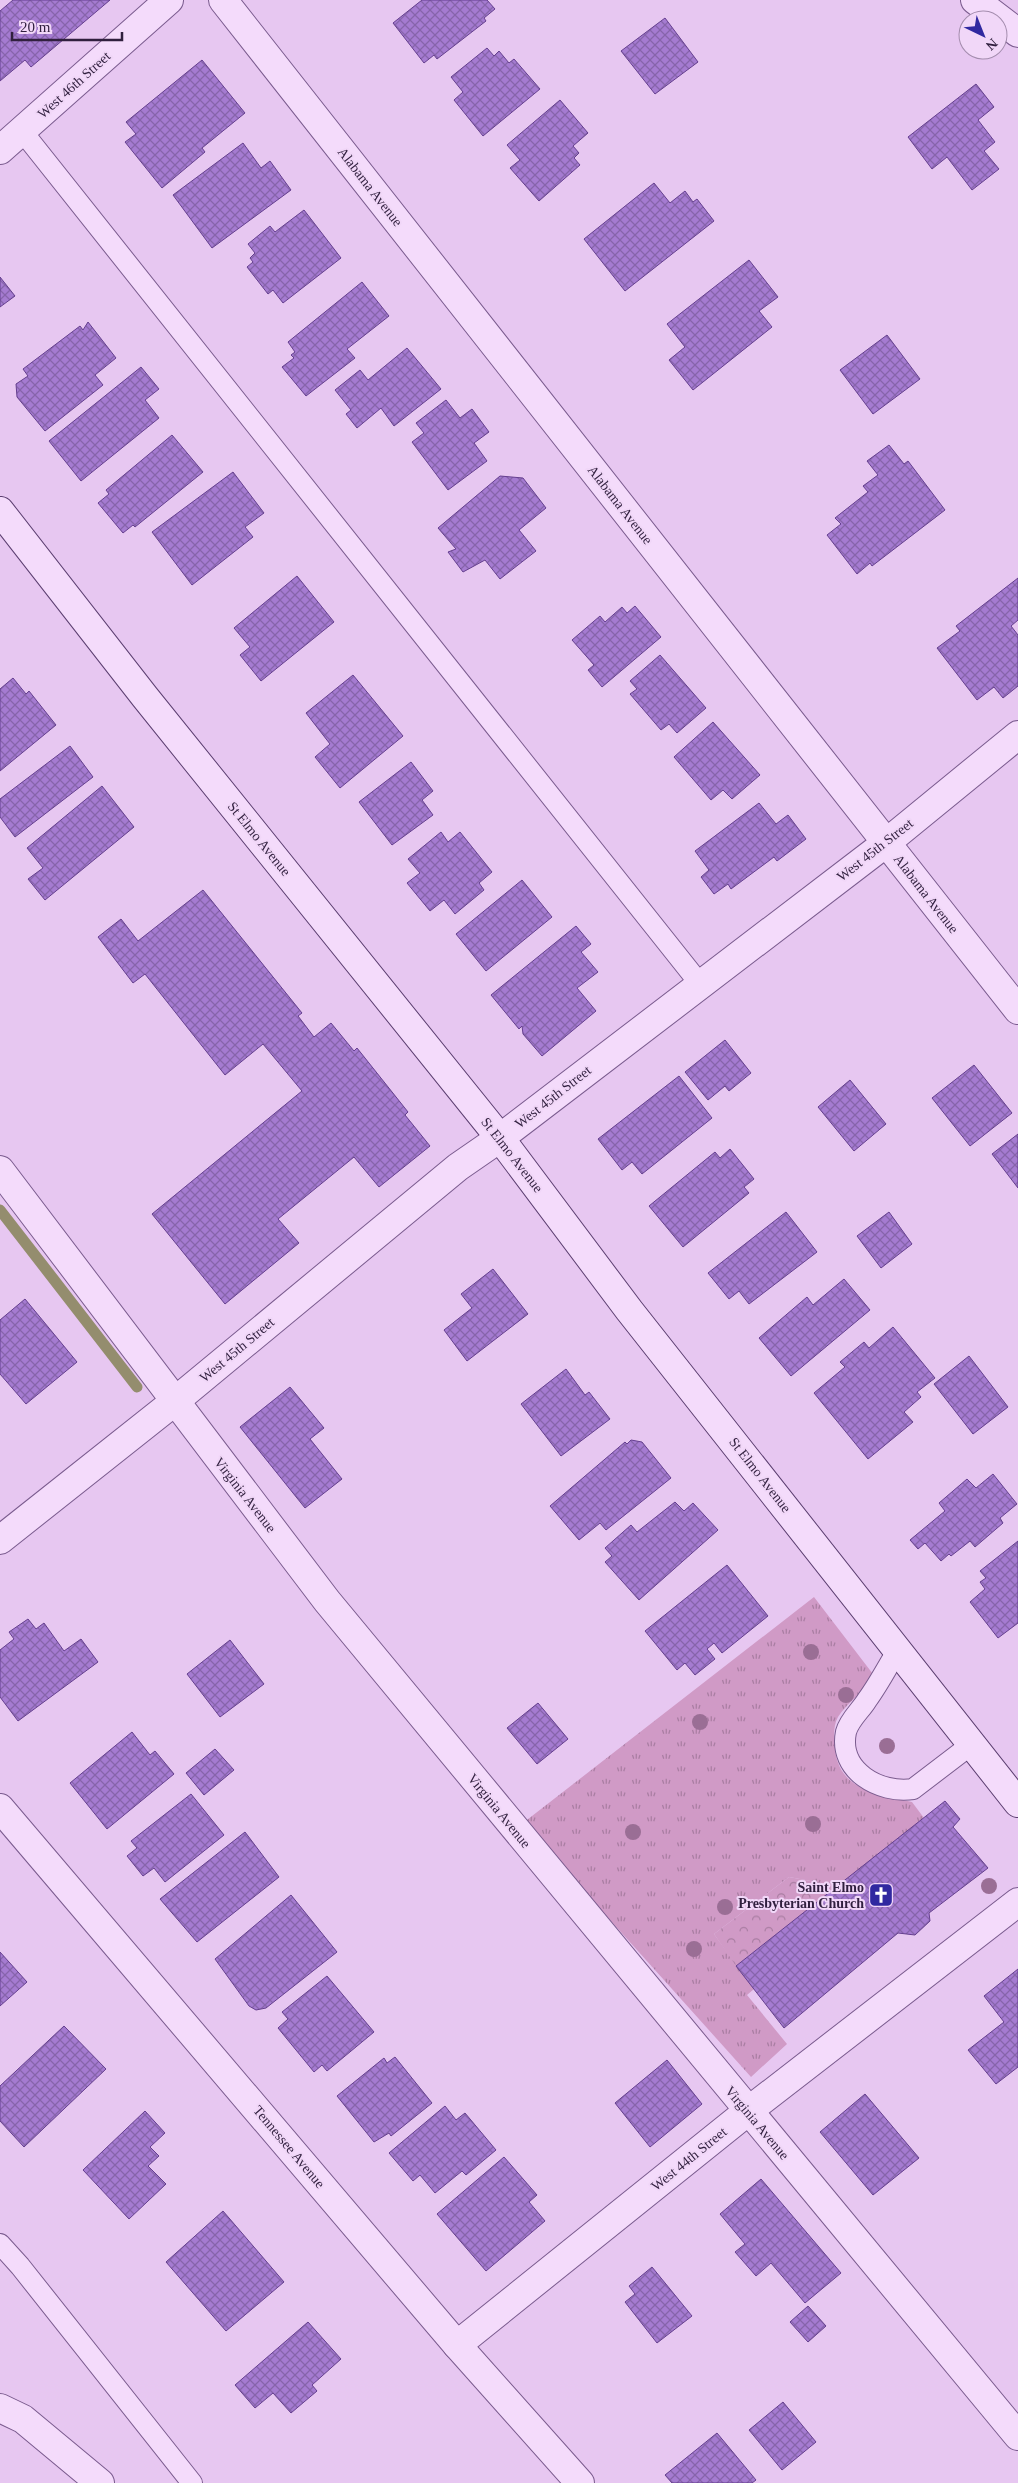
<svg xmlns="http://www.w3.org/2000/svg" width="1018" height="2483" viewBox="0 0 1018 2483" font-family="Georgia,serif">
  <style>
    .grass { fill: url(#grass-tufts) }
    .park { fill: url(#park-crowns) }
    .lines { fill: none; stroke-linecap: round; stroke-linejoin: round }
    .stream { stroke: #948d6e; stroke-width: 11 }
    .building { fill: url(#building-cross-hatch); stroke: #653f8f }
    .service-casing { stroke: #7a5b8e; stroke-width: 22 }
    .minor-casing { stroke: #7a5b8e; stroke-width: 30 }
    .tertiary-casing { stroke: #7a5b8e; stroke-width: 30 }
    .secondary-casing { stroke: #5b3e70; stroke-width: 30 }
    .service { stroke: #f4dbfb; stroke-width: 20 }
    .minor { stroke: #f4dbfb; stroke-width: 28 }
    .tertiary { stroke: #f4dbfb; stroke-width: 28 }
    .secondary { stroke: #f4dbfb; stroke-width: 28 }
    .tree { fill: #9a6e95 }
    .labels { text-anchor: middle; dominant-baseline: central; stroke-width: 4; stroke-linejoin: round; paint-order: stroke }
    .street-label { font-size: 14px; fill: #301f3e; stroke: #f1d7f8 }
    .poi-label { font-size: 14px; font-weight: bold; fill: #301f3e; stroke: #f1d7f8; text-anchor: end }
  </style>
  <defs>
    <pattern id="grass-tufts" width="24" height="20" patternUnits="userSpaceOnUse" patternTransform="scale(1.25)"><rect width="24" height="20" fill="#d09ac6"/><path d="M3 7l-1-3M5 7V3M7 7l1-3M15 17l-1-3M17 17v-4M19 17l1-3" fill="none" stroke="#a97da2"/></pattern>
    <pattern id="park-crowns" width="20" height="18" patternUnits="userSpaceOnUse" patternTransform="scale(1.25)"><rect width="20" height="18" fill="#d09ac6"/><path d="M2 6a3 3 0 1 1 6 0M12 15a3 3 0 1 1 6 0" fill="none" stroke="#a97da2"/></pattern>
    <pattern id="building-cross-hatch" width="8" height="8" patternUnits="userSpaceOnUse" patternTransform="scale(1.25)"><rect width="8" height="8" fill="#a57bd1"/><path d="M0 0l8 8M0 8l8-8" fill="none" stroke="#8764ab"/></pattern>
  </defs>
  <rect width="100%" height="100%" fill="#e7c7f1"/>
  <path class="grass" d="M814 1597 876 1678C866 1689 846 1704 838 1717 833 1726 834 1737 835 1747 837 1790 879 1795 912 1802L924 1818 838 1886 789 1877 714 1934 754 1989 747 1995 787 2044 751 2077 523 1823Z"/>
  <path class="park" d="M789 1877 838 1886 736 1966 714 1934Z"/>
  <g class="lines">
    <path class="stream" d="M0 1210 137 1387"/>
  </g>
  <g class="building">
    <path d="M13 0H110L31 67 25 60 0 81V11Z"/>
    <path d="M422 0H487L495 9 484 18 486 21 437 59 434 55 424 63 393 23Z"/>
    <path d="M665 18 698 62 655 94 621 51Z"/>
    <path d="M487 48 494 56 499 51 509 63 514 59 540 89 483 136 454 100 463 92 451 77Z"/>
    <path d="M202 60 245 113 202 148 205 152 162 188 125 142 136 134 126 122Z"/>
    <path d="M976 84 994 107 978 120 995 142 984 151 999 169 972 190 947 157 932 169 908 137Z"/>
    <path d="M560 100 588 133 573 146 579 153 574 158 580 165 539 201 510 168 520 160 507 145Z"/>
    <path d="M243 143 261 168 270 161 291 190 212 248 173 195Z"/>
    <path d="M654 183 670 203 685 191 693 202 697 199 714 221 625 291 584 239Z"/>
    <path d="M304 210 341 258 283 303 273 290 268 294 247 267 253 262 250 258 255 253 248 244 270 226 275 232Z"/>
    <path d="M749 260 778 297 759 311 772 327 693 390 669 360 685 347 667 324Z"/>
    <path d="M0 277 15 296 0 307Z"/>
    <path d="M362 282 389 316 347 349 355 358 306 396 282 367 294 358 291 355 295 352 288 342Z"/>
    <path d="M88 322 116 358 95 375 103 385 45 431 17 397 16 384 28 376 23 369 80 326 83 330Z"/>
    <path d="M887 335 920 379 873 414 840 370Z"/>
    <path d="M407 348 441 389 394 426 381 408 357 428 346 414 351 410 335 390 360 370 368 380Z"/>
    <path d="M141 367 159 389 145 400 159 418 81 481 49 441Z"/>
    <path d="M446 400 460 418 472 409 489 432 474 443 487 461 448 490 412 442 424 433 416 423Z"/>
    <path d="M172 435 203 472 135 527 133 525 123 533 98 503 109 494 106 490Z"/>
    <path d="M889 445 904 464 908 461 945 510 872 566 870 563 857 574 827 535 841 524 835 518 868 492 863 486 878 475 867 461Z"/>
    <path d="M233 472 264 513 245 527 253 537 192 585 152 532Z"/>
    <path d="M500 476 523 478 546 508 519 530 536 551 500 579 485 560 463 572 448 552 456 549 438 528Z"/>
    <path d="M297 576 334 622 261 681 240 655 250 647 234 628Z"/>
    <path d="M1018 578V620L1011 626 1018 635V686L1003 698 994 687 977 700 937 648 960 631 956 626Z"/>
    <path d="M635 606 661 637 602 687 588 670 594 665 572 640 600 616 605 622 622 607 627 613Z"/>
    <path d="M660 655 706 708 677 733 669 724 661 730 630 694 637 689 630 681Z"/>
    <path d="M353 675 403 736 340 788 315 757 330 744 306 713Z"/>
    <path d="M13 678 26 694 29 691 56 725 0 771V689Z"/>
    <path d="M713 722 760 775 732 799 723 790 711 800 674 757Z"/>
    <path d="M70 746 93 777 15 837 0 817V799Z"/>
    <path d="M411 762 433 791 422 800 433 815 392 845 359 802Z"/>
    <path d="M102 786 134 827 45 900 28 879 43 868 27 848Z"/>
    <path d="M759 803 776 824 788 815 806 839 777 861 774 857 731 889 728 884 714 894 701 877 709 870 695 851Z"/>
    <path d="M441 832 448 842 460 832 492 872 479 883 484 890 455 914 444 900 430 911 407 883 420 873 408 859Z"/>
    <path d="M522 880 552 917 486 971 456 934Z"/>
    <path d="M203 890 302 1013 298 1016 314 1037 331 1023 354 1051 357 1048 408 1112 405 1115 430 1146 379 1187 354 1157 278 1219 299 1243 225 1304 152 1214 302 1091 263 1044 225 1075 145 974 133 983 98 937 121 919 138 941Z"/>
    <path d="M576 926 591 944 581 952 598 972 577 988 596 1011 542 1056 523 1034 522 1026 519 1029 491 995Z"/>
    <path d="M725 1040 751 1073 729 1091 725 1086 708 1100 685 1072Z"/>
    <path d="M974 1065 1012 1113 970 1146 932 1098Z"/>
    <path d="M679 1076 712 1118 642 1174 632 1162 622 1170 598 1139Z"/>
    <path d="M850 1080 886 1124 854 1151 818 1107Z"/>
    <path d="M1018 1134V1188L992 1154Z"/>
    <path d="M730 1149 754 1179 744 1187 749 1193 683 1247 649 1206 715 1152 720 1158Z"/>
    <path d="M786 1212 817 1252 749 1304 739 1291 729 1299 708 1273Z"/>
    <path d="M889 1212 912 1244 881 1268 857 1236Z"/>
    <path d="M493 1269 528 1314 467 1361 444 1330 472 1308 461 1294Z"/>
    <path d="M844 1279 870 1310 791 1376 759 1338 807 1297 813 1305Z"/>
    <path d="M25 1299 77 1362 26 1404 0 1374V1320Z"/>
    <path d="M893 1327 935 1378 917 1392 921 1397 904 1412 913 1422 868 1459 814 1393 845 1367 840 1362 864 1342 869 1348Z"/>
    <path d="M969 1356 1008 1407 973 1434 934 1384Z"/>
    <path d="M566 1369 585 1395 589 1392 610 1419 561 1456 521 1404Z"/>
    <path d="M290 1387 324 1428 310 1439 342 1479 305 1508 240 1427Z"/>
    <path d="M631 1440 642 1442 671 1478 606 1530 600 1523 579 1540 550 1506 625 1442 627 1444Z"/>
    <path d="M993 1474 1017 1504 1000 1518 1003 1523 975 1547 970 1541 951 1556 949 1554 941 1561 925 1543 918 1549 910 1540 945 1511 939 1503 967 1479 976 1488Z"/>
    <path d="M675 1502 684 1511 693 1503 718 1530 639 1600 605 1562 612 1556 605 1548 631 1525 637 1532Z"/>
    <path d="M1018 1541V1623L998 1638 970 1602 985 1589 980 1582 986 1578 980 1571Z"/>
    <path d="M727 1565 768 1616 722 1653 714 1643 707 1649 715 1659 695 1675 685 1663 677 1670 645 1631Z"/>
    <path d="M28 1619 36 1629 44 1623 64 1651 81 1639 98 1662 18 1721 0 1697V1650L14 1639 9 1632Z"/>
    <path d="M230 1640 264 1684 220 1717 187 1674Z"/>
    <path d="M538 1703 568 1739 537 1764 507 1728Z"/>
    <path d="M132 1732 150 1755 155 1751 174 1774 107 1829 70 1783Z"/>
    <path d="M215 1749 234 1770 204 1795 186 1773Z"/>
    <path d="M191 1794 224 1835 165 1882 154 1868 143 1876 127 1856 137 1848 131 1841Z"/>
    <path d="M945 1801 960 1819 953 1827 988 1868 929 1913 930 1921 915 1935 898 1933 784 2028 736 1966Z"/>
    <path d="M245 1832 279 1877 197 1942 160 1899Z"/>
    <path d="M291 1895 337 1952 266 2008 256 2010 249 2006 215 1959Z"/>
    <path d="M0 1952 27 1982 0 2006Z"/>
    <path d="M1018 1969V2067L996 2084 968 2050 1004 2022 984 1996Z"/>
    <path d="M327 1976 374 2032 327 2071 322 2065 314 2072 278 2028 288 2019 282 2012Z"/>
    <path d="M64 2026 106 2069 24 2147 0 2121V2086Z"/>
    <path d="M395 2057 432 2103 391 2136 389 2133 374 2142 337 2096 384 2058 387 2063Z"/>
    <path d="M667 2060 702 2104 650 2147 615 2103Z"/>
    <path d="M865 2094 919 2158 873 2195 820 2132Z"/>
    <path d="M445 2106 456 2120 465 2113 496 2150 466 2175 462 2171 435 2193 420 2175 413 2181 389 2153Z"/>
    <path d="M145 2111 165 2133 150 2147 159 2156 148 2166 166 2184 129 2219 83 2170Z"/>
    <path d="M504 2157 537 2195 529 2202 545 2221 486 2271 437 2214Z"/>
    <path d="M761 2179 841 2273 805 2303 771 2263 756 2276 735 2252 745 2244 720 2214Z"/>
    <path d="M223 2211 284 2282 226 2331 166 2262Z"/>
    <path d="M652 2267 692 2316 657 2343 625 2302 635 2294 629 2286Z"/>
    <path d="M808 2306 826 2326 808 2342 790 2322Z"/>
    <path d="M308 2322 341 2359 312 2385 317 2391 291 2413 273 2393 255 2408 235 2385Z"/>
    <path d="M783 2402 816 2442 782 2470 749 2430Z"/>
    <path d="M717 2433 756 2480 752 2483H672L665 2475Z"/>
  </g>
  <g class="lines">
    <defs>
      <g id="service">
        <path d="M22 131 700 984"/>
        <path d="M897 1651C887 1668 878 1685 867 1700 861 1710 849 1720 846 1732 838 1771 880 1794 913 1789L972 1744"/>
        <path d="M0 2244 20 2266 192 2483"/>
      </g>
      <g id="minor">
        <path d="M223 0 1018 1010"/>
        <path d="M975 0 1018 33"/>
        <path d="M0 150 169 0"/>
        <path d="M0 1170 327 1601 1018 2436"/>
        <path d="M0 1540 174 1402 458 1167 500 1138 886 843 1018 735"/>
        <path d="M457 2345 747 2112 1018 1902"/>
        <path d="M0 2408 23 2419 100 2483"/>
      </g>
      <path id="tertiary" d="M0 1808 457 2345 580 2483"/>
      <path id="secondary" d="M0 511 145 697 500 1138 629 1310 1018 1803"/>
    </defs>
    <use href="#service" class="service-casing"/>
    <use href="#minor" class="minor-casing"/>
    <use href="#tertiary" class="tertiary-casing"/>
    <use href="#secondary" class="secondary-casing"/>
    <use href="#service" class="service"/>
    <use href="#minor" class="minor"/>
    <use href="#tertiary" class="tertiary"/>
    <use href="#secondary" class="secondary"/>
  </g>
  <g class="tree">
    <circle cx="811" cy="1652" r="8"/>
    <circle cx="846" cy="1695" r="8"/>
    <circle cx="700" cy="1722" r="8"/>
    <circle cx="887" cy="1746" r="8"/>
    <circle cx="813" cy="1824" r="8"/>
    <circle cx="633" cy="1832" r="8"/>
    <circle cx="989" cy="1886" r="8"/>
    <circle cx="725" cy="1907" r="8"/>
    <circle cx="694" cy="1949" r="8"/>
  </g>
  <defs>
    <symbol id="church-square" viewBox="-11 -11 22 22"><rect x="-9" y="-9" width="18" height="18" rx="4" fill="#3028a0" stroke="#f1d7f8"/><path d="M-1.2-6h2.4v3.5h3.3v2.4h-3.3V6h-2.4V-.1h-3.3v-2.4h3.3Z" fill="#fff"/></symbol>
  </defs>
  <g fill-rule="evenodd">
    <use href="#church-square" x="867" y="1881" width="28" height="28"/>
  </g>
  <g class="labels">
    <g class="street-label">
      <text transform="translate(74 85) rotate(-42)">West 46th Street</text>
      <text transform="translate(370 187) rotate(52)">Alabama Avenue</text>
      <text transform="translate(620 505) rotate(52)">Alabama Avenue</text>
      <text transform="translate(259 839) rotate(51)">St Elmo Avenue</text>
      <text transform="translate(875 850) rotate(-38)">West 45th Street</text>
      <text transform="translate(926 894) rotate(52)">Alabama Avenue</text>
      <text transform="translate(553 1097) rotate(-38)">West 45th Street</text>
      <text transform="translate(512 1155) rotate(52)">St Elmo Avenue</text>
      <text transform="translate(237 1350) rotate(-40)">West 45th Street</text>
      <text transform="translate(760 1475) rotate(52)">St Elmo Avenue</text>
      <text transform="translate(245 1495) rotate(52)">Virginia Avenue</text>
      <text transform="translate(499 1811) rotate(51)">Virginia Avenue</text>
      <text transform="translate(757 2123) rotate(50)">Virginia Avenue</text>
      <text transform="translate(289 2147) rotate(50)">Tennessee Avenue</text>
      <text transform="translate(689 2159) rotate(-39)">West 44th Street</text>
    </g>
    <g class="poi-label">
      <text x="864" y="1887">Saint Elmo<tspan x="864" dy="16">Presbyterian Church</tspan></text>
    </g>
  </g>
  <g transform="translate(983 35) rotate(137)"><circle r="24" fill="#f1d7f8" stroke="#a48dae"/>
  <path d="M0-4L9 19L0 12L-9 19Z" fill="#3028a0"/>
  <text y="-8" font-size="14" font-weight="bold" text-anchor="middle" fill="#301f3e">N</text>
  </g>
  <path d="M12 32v8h110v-8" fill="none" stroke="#301f3e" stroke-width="2.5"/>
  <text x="20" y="32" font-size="15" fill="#301f3e" stroke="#f1d7f8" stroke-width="4" paint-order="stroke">20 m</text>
</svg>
